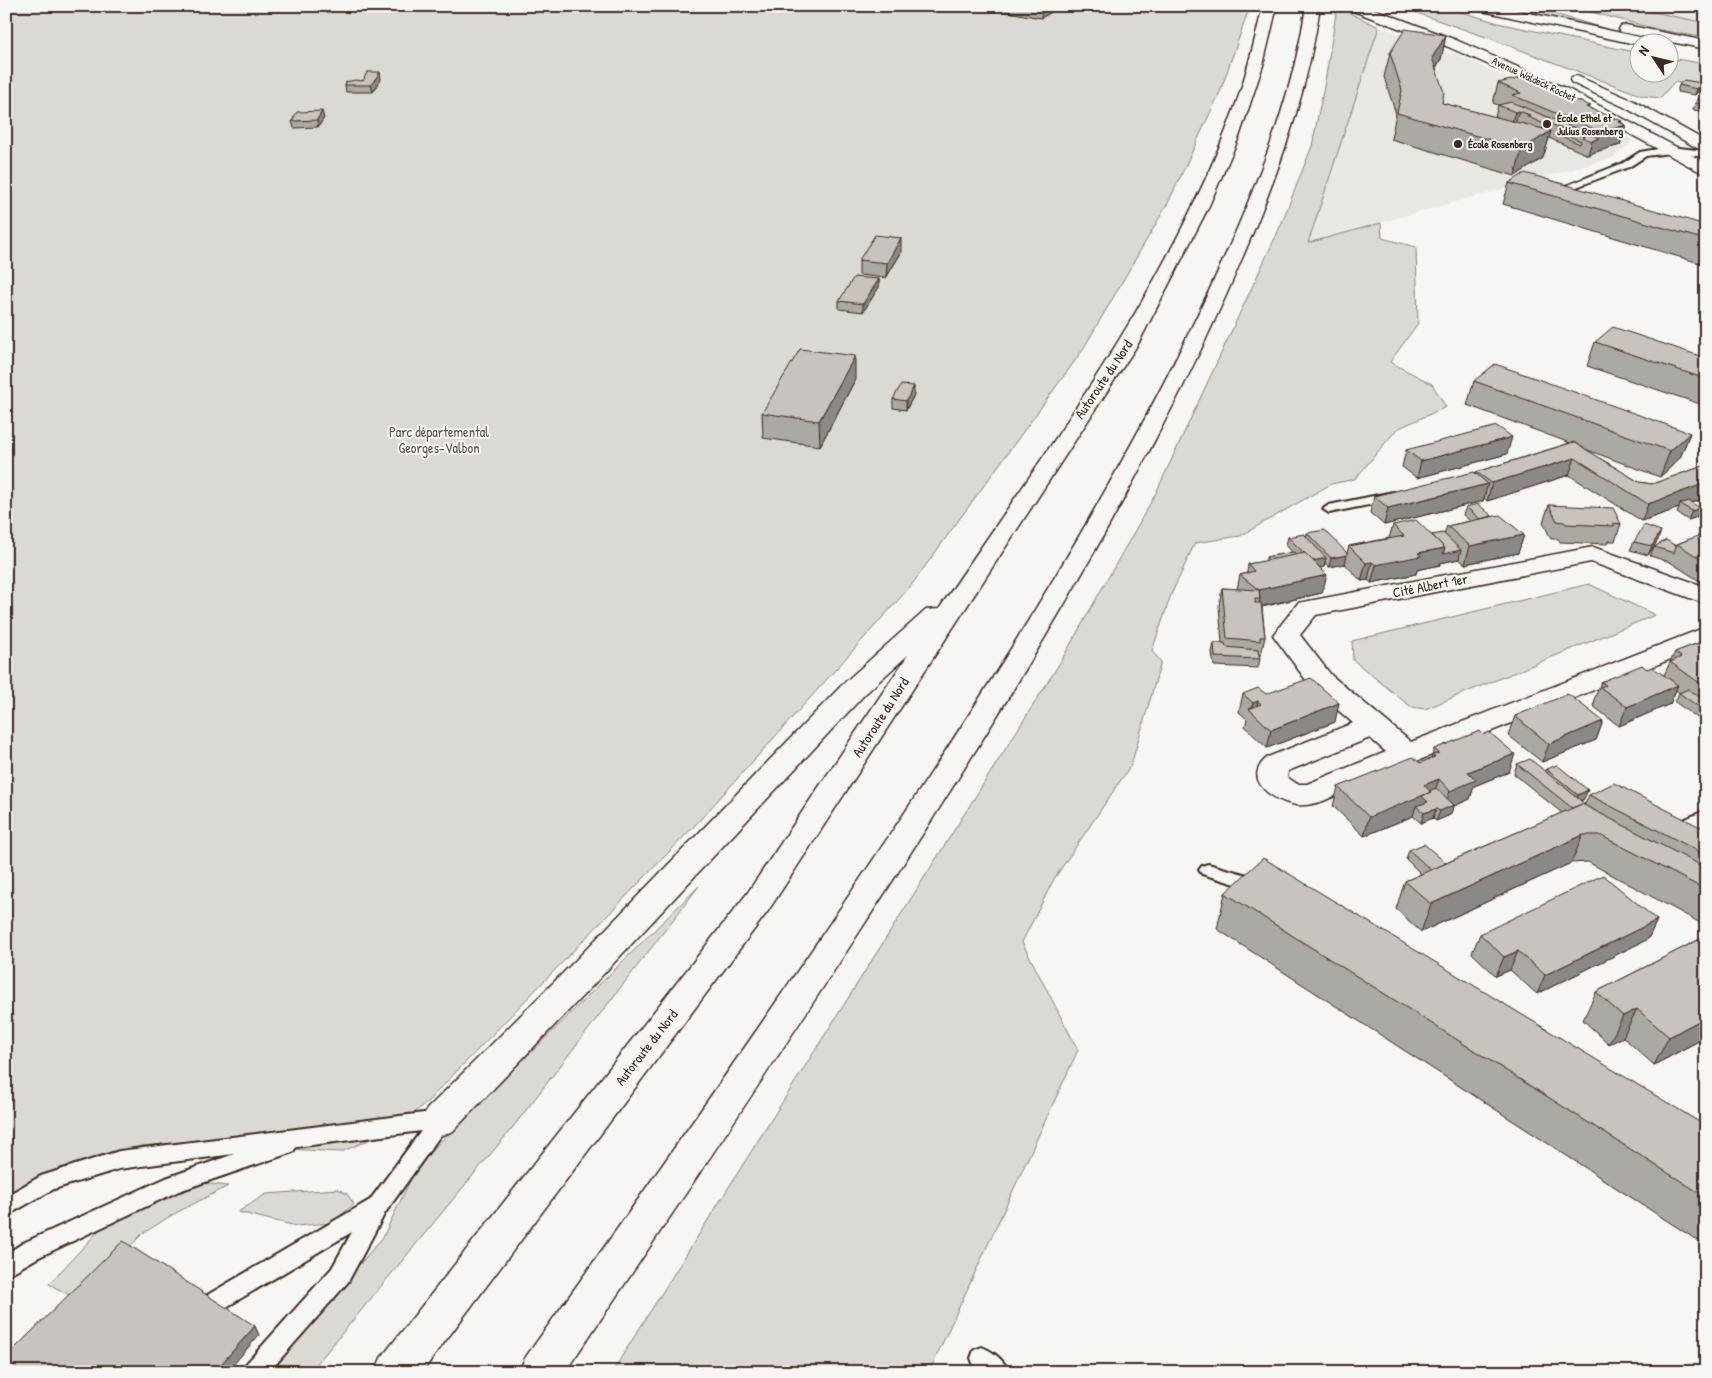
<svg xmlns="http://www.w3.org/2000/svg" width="1712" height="1378" viewBox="0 0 1712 1378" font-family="'Patrick Hand',sans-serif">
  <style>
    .built { fill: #e8e7e2 }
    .green { fill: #dad9d3; stroke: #8a8278 }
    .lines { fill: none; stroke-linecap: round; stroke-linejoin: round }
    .lane-casing { stroke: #3b2a1e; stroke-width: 4 }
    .street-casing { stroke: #3b2a1e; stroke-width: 3 }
    .secondary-casing { stroke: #3b2a1e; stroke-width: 3 }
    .highway-casing { stroke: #3b2a1e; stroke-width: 3 }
    .lane { fill: #f6f6f2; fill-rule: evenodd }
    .street { fill: #f6f6f2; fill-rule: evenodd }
    .secondary { fill: #f6f6f2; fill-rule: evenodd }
    .highway { fill: #f6f6f2; fill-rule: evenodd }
    .wall { fill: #aca8a3; stroke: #3b2a1e }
    .shaded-wall { fill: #8c8885; stroke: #3b2a1e }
    .building { fill: #c8c3be; stroke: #3b2a1e }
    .poi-dot { fill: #3b2a1e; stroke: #f6f6f2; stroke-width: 2 }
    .labels { text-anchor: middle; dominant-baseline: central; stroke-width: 4; stroke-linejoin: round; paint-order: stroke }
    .far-street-label { font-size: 11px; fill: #3b2a1e; stroke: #f6f6f2 }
    .far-poi-label { font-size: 11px; font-weight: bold; fill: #3b2a1e; stroke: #f6f6f2; text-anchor: start }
    .street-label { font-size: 14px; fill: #3b2a1e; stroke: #f6f6f2 }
    .park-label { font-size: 14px; fill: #63564b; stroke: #f6f6f2 }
  </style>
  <rect width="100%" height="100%" fill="#f6f6f2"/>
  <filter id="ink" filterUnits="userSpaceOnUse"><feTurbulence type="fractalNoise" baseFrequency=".02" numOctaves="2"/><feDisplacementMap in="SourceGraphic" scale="10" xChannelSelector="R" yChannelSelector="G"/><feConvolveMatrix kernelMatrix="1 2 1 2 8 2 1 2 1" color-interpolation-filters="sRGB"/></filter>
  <g filter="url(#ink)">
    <g class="built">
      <path d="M1624 6H1706V23L1639 10Z"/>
      <path d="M1379 27 1461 56 1633 140 1613 158 1307 243Z"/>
    </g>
    <g class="green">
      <path d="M6 6H1250L1220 92 1168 203 1082 351 910 587 699 821 429 1100 398 1127 341 1152 179 1143 140 1146 38 1181 6 1199Z"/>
      <path d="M1397 6H1441L1502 24 1639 53 1640 72H1670V58L1706 64V88L1674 82 1660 98 1643 96 1494 40Z"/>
      <path d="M1496 6H1527L1624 34Z"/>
      <path d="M1568 6H1624L1706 23V38L1660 30Z"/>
      <path d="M1337 7 1379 27 1308 243 1381 223 1382 238 1416 247 1418 323 1390 362 1432 384 1446 407 1397 429 1355 479 1331 484 1240 536 1195 543 1171 595 1152 651 1161 662 1131 765 1054 879 1022 942 1078 1050 929 1372H612L1061 661 1155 495 1281 225 1312 146 1326 76Z"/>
      <path d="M1589 584 1655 615 1425 709 1411 707 1353 660 1352 641Z"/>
      <path d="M699 886 513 1127 310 1372H267L383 1237 418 1164Z"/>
      <path d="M185 1181 228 1186 172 1215 142 1234 78 1300 49 1284 104 1225Z"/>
      <path d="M338 1189 347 1194 354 1204 332 1223 296 1226 238 1212 266 1194Z"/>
    </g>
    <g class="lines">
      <defs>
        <g id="lane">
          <path d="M1699 6H1706V9L1699 8Z"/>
          <path d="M1670 147 1706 151V157L1670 153 1646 156 1629 167 1566 191H1560L1558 189 1623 163 1640 152Z"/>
          <path d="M1393 492 1398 493 1399 496 1398 499 1329 513 1323 509 1329 505Z"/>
          <path d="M1706 810V823L1679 835 1673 837 1667 835 1665 831 1667 827Z"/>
          <path d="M1208 864 1265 880 1268 885 1265 890 1259 891 1202 874 1199 870 1202 866Z"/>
          <path d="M440 1111 447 1114 450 1120 447 1126 385 1213 348 1282 269 1372H243L246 1364 332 1268 352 1232 208 1318 200 1321 192 1318 189 1311 192 1304 370 1200 421 1131 296 1147 293 1152 179 1191 39 1257 6 1276V1254L23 1243 166 1178 234 1154 119 1169 54 1189 6 1216V1196L41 1176 119 1151Z"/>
          <path d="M982 1347C994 1352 1004 1360 1009 1372H981L974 1366 971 1358 974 1350Z"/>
        </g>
        <path id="street" d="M1593 547 1706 587V604L1591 562 1316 615 1300 635 1331 675 1411 742 1706 627V645L1417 761 1323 801C1314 804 1305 806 1296 805 1273 801 1240 779 1268 757L1353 723 1311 687 1273 635 1298 603ZM1370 738 1386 752 1307 784H1297L1287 777 1288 771Z"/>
        <g id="secondary">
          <path d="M1347 6H1366L1456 40 1570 90 1706 163V175L1560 96 1446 46 1348 9Z"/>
          <path d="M1577 76 1634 101 1706 141V153L1624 107 1572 83 1570 80 1572 77Z"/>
        </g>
        <g id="highway">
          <path d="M1263 6H1277L1263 65 1239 137 1208 208 1138 344 768 911 422 1372H375L381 1358 746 895 908 655 865 694 596 982 453 1131 440 1136 427 1131 422 1120 427 1109 572 964 845 682 926 610 939 609C1047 449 1172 285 1237 101 1248 70 1255 38 1263 6Z"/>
          <path d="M1306 6H1320C1309 83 1285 154 1256 225 1227 296 1195 365 1159 432 1082 582 993 725 902 866 792 1037 679 1204 565 1372H519L525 1358C642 1195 757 1032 869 866 965 724 1057 581 1139 430 1175 363 1209 294 1239 224 1269 153 1295 83 1306 6Z"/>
          <path d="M1472 6H1497L1644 38 1651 42H1640V45L1478 10Z"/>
          <path d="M1626 25 1706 41V49L1621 32 1619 29 1621 26Z"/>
        </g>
      </defs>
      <use href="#lane" class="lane-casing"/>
      <use href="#street" class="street-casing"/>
      <use href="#secondary" class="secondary-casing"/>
      <use href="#highway" class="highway-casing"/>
      <use href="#lane" class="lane"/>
      <use href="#street" class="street"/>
      <use href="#secondary" class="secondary"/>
      <use href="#highway" class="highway"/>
    </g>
    <g class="wall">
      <path d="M991 6H1055V10L1041 18 991 9Z"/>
      <path d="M1446 35 1441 59 1436 67 1442 103 1495 117 1498 105 1493 103 1498 83 1549 87V89L1626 125 1620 145 1595 152 1588 155 1549 138 1543 158 1515 176 1391 139 1396 114 1384 77 1390 53Z"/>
      <path d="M381 79 373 92H346L345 85 363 81Z"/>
      <path d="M1684 80 1699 90 1695 95 1677 92 1679 85Z"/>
      <path d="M1706 99V112L1693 110 1695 103Z"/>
      <path d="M324 118 318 127 294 128 292 121Z"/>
      <path d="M1509 183 1706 225V265L1503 204Z"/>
      <path d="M901 253 886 278 859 275V260Z"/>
      <path d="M879 279V287L863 312 839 309V301Z"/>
      <path d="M1706 308V332L1700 330 1702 326 1700 325Z"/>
      <path d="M1595 342 1706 358V406L1587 366Z"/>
      <path d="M855 380 820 446 763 438 762 413Z"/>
      <path d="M1474 381 1690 433 1680 458 1660 477 1582 448 1639 482 1652 484 1706 465V498L1692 503 1697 517 1688 520 1677 513 1679 508 1642 521 1569 475 1487 501 1484 498 1483 501 1384 525 1370 513 1374 496 1475 473 1476 472 1570 443 1467 405Z"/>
      <path d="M914 395 906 410 893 408V399Z"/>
      <path d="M1406 450 1507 454 1417 478 1402 467Z"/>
      <path d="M1549 505 1621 524 1615 541H1609L1608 544 1560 542 1558 539H1551L1543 522Z"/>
      <path d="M1466 507 1492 516 1524 535 1518 553 1465 564 1459 559 1440 563V565L1417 570 1416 574 1371 583 1368 580 1361 581 1345 564 1329 567 1325 563 1324 567 1320 568 1322 593 1262 607 1265 637 1261 655H1259L1260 659 1258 668 1214 666 1212 652 1214 643H1222L1219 606 1222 588 1237 589 1240 575 1247 573 1248 564 1266 561V557L1292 552 1286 545 1288 537H1306L1307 533 1347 553 1349 546 1389 538 1393 525 1432 535 1444 534 1447 526 1470 521 1463 515Z"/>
      <path d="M1706 533V580L1701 582 1670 562 1650 556 1654 547 1676 546 1677 544Z"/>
      <path d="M1658 540 1648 555 1630 550 1634 542Z"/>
      <path d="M1706 640V700H1705L1706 701V724L1675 702 1679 693 1676 690 1670 704 1619 726 1593 706 1595 701 1594 700 1601 682 1647 669 1664 675 1675 652Z"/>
      <path d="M1243 694H1266L1335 722 1267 748 1245 727 1247 719 1239 712Z"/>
      <path d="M1515 716 1603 721 1596 740 1542 762 1508 735Z"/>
      <path d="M1434 749 1509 772 1474 786 1470 799 1454 806 1450 815 1436 821 1433 818 1421 823 1413 816 1364 836 1333 806 1338 787 1420 763 1431 759Z"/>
      <path d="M1517 764 1545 771 1546 769 1584 799 1581 801 1585 804 1589 795 1706 830V926L1588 862 1571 863 1421 932 1396 909 1405 881 1421 874 1406 859 1409 850 1446 863 1562 813 1514 774Z"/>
      <path d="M1225 893 1706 1126V1246L1217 929Z"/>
      <path d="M1657 920 1648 939 1537 994 1510 970 1496 976 1472 953 1480 934Z"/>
      <path d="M1706 936V1037L1654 1065 1623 1037 1609 1044 1583 1020 1596 992Z"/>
    </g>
    <g class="shaded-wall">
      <path d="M1042 6H1055V10L1041 18Z"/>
      <path d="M1104 6H1116V7L1104 9Z"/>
      <path d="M1446 35 1441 59 1427 83 1432 58Z"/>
      <path d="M380 72 381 79 373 92 371 85Z"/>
      <path d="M1701 83 1699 90 1695 95 1697 89Z"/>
      <path d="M322 111 324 118 318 127 317 120Z"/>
      <path d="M1519 111 1515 124 1511 125 1515 112Z"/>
      <path d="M1622 121 1621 127 1626 125 1620 145 1595 152 1588 155 1592 141 1599 138 1601 132 1619 122Z"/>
      <path d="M1548 123 1544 136 1551 131 1543 158 1515 176 1522 149 1540 137 1544 124Z"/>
      <path d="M1565 127 1563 136 1559 135 1561 128Z"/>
      <path d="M901 238V253L886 278 887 263Z"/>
      <path d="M879 279V287L863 312V304Z"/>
      <path d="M855 356V380L820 446 819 421Z"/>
      <path d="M914 386V395L906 410V401Z"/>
      <path d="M1690 433 1680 458 1660 477 1670 451Z"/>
      <path d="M1512 437 1507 454 1417 478 1421 461Z"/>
      <path d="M1575 458 1569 475 1487 501 1492 483Z"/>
      <path d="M1706 483V498L1683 506 1680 504 1679 508 1642 521 1648 504Z"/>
      <path d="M1488 484 1483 501 1384 525 1388 508Z"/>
      <path d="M1700 508 1697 517 1688 520 1692 511Z"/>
      <path d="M1661 531 1658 540 1648 555 1652 546Z"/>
      <path d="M1524 535 1518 553 1465 564 1470 546Z"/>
      <path d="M1445 548 1461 550 1459 559 1440 563V565L1417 570 1416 574 1371 583 1376 565 1418 553Z"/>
      <path d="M1347 555 1345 564 1329 567 1331 558Z"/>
      <path d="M1326 558 1324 567 1309 570 1311 561Z"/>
      <path d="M1372 562 1368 580 1361 581 1366 563Z"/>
      <path d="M1706 570V580L1701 582Z"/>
      <path d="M1327 575 1322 593 1259 607 1260 599 1259 590Z"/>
      <path d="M1678 685 1670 704 1619 726 1627 707Z"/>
      <path d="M1706 685V700L1695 704 1704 686Z"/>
      <path d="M1258 701 1255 714 1251 711 1253 703Z"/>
      <path d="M1339 703 1335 722 1267 748 1271 730Z"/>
      <path d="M1603 721 1596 740 1542 762 1549 744Z"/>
      <path d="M1515 754 1509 772 1474 786 1470 799 1454 806 1450 815 1436 821 1440 811 1444 809 1450 791 1468 772Z"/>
      <path d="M1439 779 1432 798 1425 811 1416 806 1413 816 1364 836 1369 817 1424 785Z"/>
      <path d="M1588 790 1584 799 1574 804 1578 795Z"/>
      <path d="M1436 809 1433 818 1421 823 1424 813Z"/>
      <path d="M1583 835 1571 863 1421 932 1431 904Z"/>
      <path d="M1657 920 1648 939 1537 994 1545 975Z"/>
      <path d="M1518 951 1510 970 1496 976 1504 957Z"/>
      <path d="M1637 1009 1623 1037 1609 1044 1623 1016Z"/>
      <path d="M1706 1017V1037L1654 1065 1669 1037Z"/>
      <path d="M255 1326 259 1335 227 1372H214Z"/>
    </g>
    <g class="building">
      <path d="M1405 29 1446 35 1432 58 1444 92 1442 103 1551 131 1522 149 1397 113 1402 90 1390 53Z"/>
      <path d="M367 72H380L371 85H345L346 82 355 80 363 81Z"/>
      <path d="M1524 77 1549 87 1545 88 1591 106 1586 107 1622 121 1619 122 1626 125 1601 132 1512 95 1521 93 1498 83Z"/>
      <path d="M1684 80 1701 83 1697 89 1679 85Z"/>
      <path d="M1699 98 1706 99V105L1695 103Z"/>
      <path d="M1511 102 1599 138 1592 141 1582 137 1586 136 1565 127 1561 128 1548 123 1544 124 1526 116 1530 115 1519 111 1515 112 1498 105Z"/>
      <path d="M322 111 317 120 292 121 297 112Z"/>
      <path d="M1563 134 1581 141 1580 144 1559 135Z"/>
      <path d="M1525 173 1706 225V240L1509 183Z"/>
      <path d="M875 235 901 238 887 263 859 260Z"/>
      <path d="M854 277 879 279 863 304 839 301Z"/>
      <path d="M1613 327 1706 358V379L1595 342Z"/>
      <path d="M800 349 855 356 819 421 762 413Z"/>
      <path d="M1495 364 1690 433 1670 451 1474 381Z"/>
      <path d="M901 385 914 386 906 401 893 399Z"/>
      <path d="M1497 426 1512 437 1421 461 1406 450Z"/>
      <path d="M1574 442 1639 482 1652 484 1706 465V483L1648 504 1575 458 1492 483 1476 472Z"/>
      <path d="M1474 472 1488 484 1388 508 1374 496Z"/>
      <path d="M1689 501 1700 508 1692 511 1680 504Z"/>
      <path d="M1478 504 1492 516 1480 519 1466 507Z"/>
      <path d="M1549 505 1613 508 1621 524 1614 523V526L1566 524 1564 522 1557 521Z"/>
      <path d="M1500 515 1524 535 1470 546 1447 526Z"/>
      <path d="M1416 520 1445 548 1418 553 1421 556 1376 565 1372 562 1366 563 1349 546 1404 536 1393 525Z"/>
      <path d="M1644 525 1661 531 1652 546 1634 542Z"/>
      <path d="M1325 530 1347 553V555L1331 558 1307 533Z"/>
      <path d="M1443 533 1461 550 1443 554 1445 548 1432 535Z"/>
      <path d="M1706 533V562L1677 544Z"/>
      <path d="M1304 534 1326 558 1313 561 1305 553H1304L1288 537Z"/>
      <path d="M1666 540 1676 546 1674 553 1654 547Z"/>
      <path d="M1294 552 1297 555 1269 560 1266 557Z"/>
      <path d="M1305 553 1327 575 1259 590 1260 599H1255V603H1261L1265 637H1260V641L1227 638 1222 588 1259 590 1240 575 1254 571 1248 564Z"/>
      <path d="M1706 640V685L1704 686 1670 662 1681 657 1675 652Z"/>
      <path d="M1214 643H1225L1226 647 1258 650 1260 659 1215 657Z"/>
      <path d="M1642 665 1647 669 1652 667 1678 685 1627 707 1600 687 1606 685 1601 682Z"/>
      <path d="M1311 678 1339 703 1271 730 1249 709 1261 704 1258 701 1253 703 1243 694 1258 688 1266 694Z"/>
      <path d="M1688 689 1706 701V712L1679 693Z"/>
      <path d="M1568 694 1603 721 1549 744 1515 716Z"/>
      <path d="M1480 731 1484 735 1489 732 1515 754 1468 772 1476 780 1450 791 1439 779 1424 785 1431 792 1369 817 1338 787 1413 757 1420 763 1435 757 1433 755 1439 753 1434 749Z"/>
      <path d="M1530 759 1585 804 1584 805 1582 804 1572 808 1517 764Z"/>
      <path d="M1557 765 1588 790 1578 795 1546 769Z"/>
      <path d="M1614 783 1706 830V855L1589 795Z"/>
      <path d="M1436 788 1454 805 1440 811 1436 809 1424 813 1416 806 1428 802 1422 796 1431 792 1429 791Z"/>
      <path d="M1582 804 1706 868V890L1600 835H1583L1431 904 1405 881Z"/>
      <path d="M1424 844 1446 863 1431 870 1409 850Z"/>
      <path d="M1263 858 1706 1126V1197L1225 893Z"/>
      <path d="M1603 875 1657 920 1545 975 1518 951 1504 957 1480 934Z"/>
      <path d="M1706 936V1017L1669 1037 1637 1009 1623 1016 1596 992Z"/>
      <path d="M123 1241 255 1326 214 1372H6V1357Z"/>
    </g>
  </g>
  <g class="poi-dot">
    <circle cx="1547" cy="124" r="5"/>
    <circle cx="1458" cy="144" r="5"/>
  </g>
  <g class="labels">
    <g class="far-street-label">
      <text transform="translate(1534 79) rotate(25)">Avenue Waldeck Rochet</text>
    </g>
    <g class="far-poi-label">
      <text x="1557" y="118">École Ethel et<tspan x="1557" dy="13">Julius Rosenberg</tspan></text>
      <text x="1468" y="144">École Rosenberg</text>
    </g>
    <g class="street-label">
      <text transform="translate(1103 379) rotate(-56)">Autoroute du Nord</text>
      <text transform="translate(1430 585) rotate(-11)">Cité Albert 1er</text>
      <text transform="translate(880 717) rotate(-57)">Autoroute du Nord</text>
      <text transform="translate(646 1047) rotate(-52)">Autoroute du Nord</text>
    </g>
    <g class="park-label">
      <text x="439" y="431">Parc départemental<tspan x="439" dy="16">Georges-Valbon</tspan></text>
    </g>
  </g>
  <rect width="1712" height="1378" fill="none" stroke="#f6f6f2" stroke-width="25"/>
  <rect x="12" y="12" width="1687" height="1353" fill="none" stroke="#3b2a1e" stroke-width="2" filter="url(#ink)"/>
  <g transform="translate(1654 58) rotate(305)"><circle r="24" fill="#f6f6f2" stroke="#aba49d"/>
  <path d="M0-4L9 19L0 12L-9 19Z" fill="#3b2a1e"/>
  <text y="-8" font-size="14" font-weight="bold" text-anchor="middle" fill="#3b2a1e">N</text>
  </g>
</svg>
